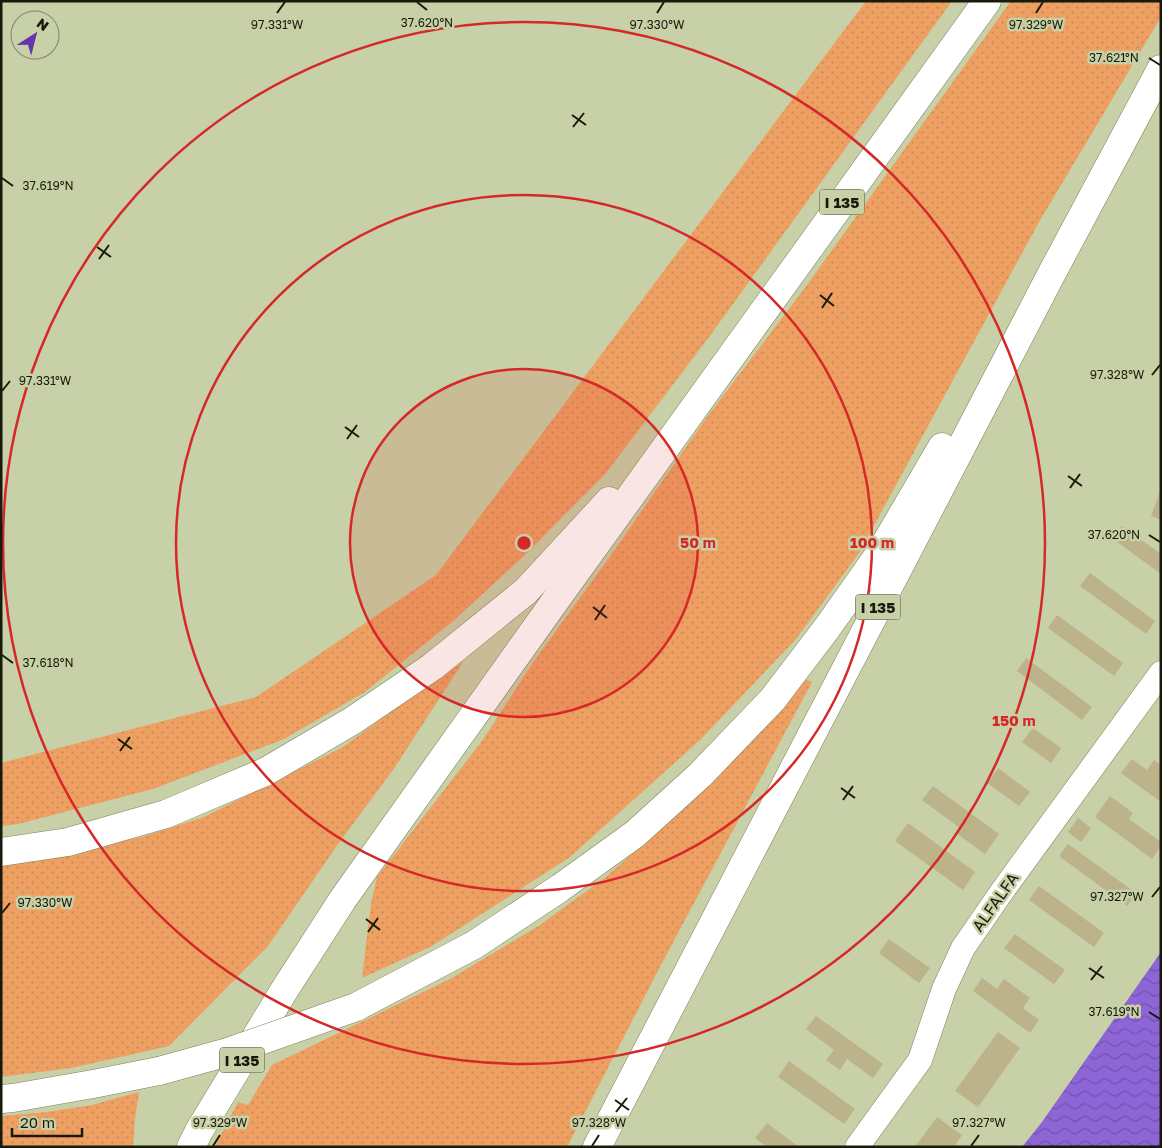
<svg xmlns="http://www.w3.org/2000/svg" width="1162" height="1148" viewBox="0 0 1162 1148" font-family="'Golos Text',sans-serif">
  <style>
    .green { fill: url(#green-dots) }
    .water { fill: url(#water-waves) }
    .building { fill: #bdb38a }
    .lines { fill: none; stroke-linecap: round; stroke-linejoin: round }
    .minor-casing { stroke: #7b835c; stroke-width: 25 }
    .highway-casing { stroke: #7b835c; stroke-width: 29 }
    .minor { stroke: #fff; stroke-width: 24 }
    .highway { stroke: #fff; stroke-width: 28 }
    .highway-bridge-casing { stroke: #7b835c; stroke-width: 29; stroke-linecap: butt }
    .highway-bridge { stroke: #fff; stroke-width: 28 }
    .ticks { fill: none; stroke: #181b0c; stroke-width: 2 }
    .ring { fill: none; stroke: #d62828; stroke-width: 2.5 }
    .labels { text-anchor: middle; dominant-baseline: central; stroke-width: 5; stroke-linejoin: round; paint-order: stroke }
    .shield { fill: #c7d0a6; stroke: #4c513a; stroke-width: 1 }
    .shield-label { font-size: 15px; font-weight: bold; fill: #181b0c }
    .street-label { font-size: 16px; fill: #181b0c; stroke: #c7d0a6 }
    .ticks-label { font-size: 12px; text-anchor: middle; fill: #181b0c; stroke: #c7d0a6; stroke-width: 5; stroke-linejoin: round; paint-order: stroke }
    .centre { fill: #d62828; stroke: #c7d0a6; stroke-width: 2.5 }
    .ring-label { font-size: 15px; text-anchor: middle; font-weight: bold; fill: #d62828; stroke: #c7d0a6; stroke-width: 5; stroke-linejoin: round; paint-order: stroke }
  </style>
  <defs>
    <pattern id="green-dots" width="8" height="8" patternUnits="userSpaceOnUse" patternTransform="scale(1.25)"><rect width="8" height="8" fill="#ee9f62"/><path d="M2 2h.1M6 6h.1" fill="none" stroke="#cb8854" stroke-width="1.8" stroke-linecap="round"/></pattern>
    <pattern id="water-waves" width="16" height="10" patternUnits="userSpaceOnUse" patternTransform="scale(1.25)"><rect width="16" height="10" fill="#8d65d7"/><path d="M0 5q4-4 8 0t8 0" fill="none" stroke="#7252ad"/></pattern>
  </defs>
  <rect width="100%" height="100%" fill="#c7d0a6"/>
  <g class="green">
    <path d="M866 1H952L709 337 606 473 527 553 452 622 365 692 284 739 153 789 18 824 1 826V763L256 697 436 575Z"/>
    <path d="M1011 1H1161V17L1039 222 859 553 796 639 701 739 570 857 432 946 362 978 371 904 377 877 482 741 532 664 614 551 704 421 807 285Z"/>
    <path d="M463 662 393 770 338 844 268 946 169 1046 71 1068 1 1077V864L39 859 142 837 204 817 343 747 415 694Z"/>
    <path d="M805 679 812 682 662 963 567 1147H215L238 1102 248 1105 272 1065 450 979 540 925 607 876 683 809 727 766 759 733 786 703Z"/>
    <path d="M139 1092 135 1119 133 1147H1V1116L47 1112 92 1105Z"/>
  </g>
  <path class="water" d="M1161 952V1147H1022L1042 1122Z"/>
  <g class="building">
    <path d="M1161 489V520L1151 516Z"/>
    <path d="M1122 526 1161 554V574L1113 539Z"/>
    <path d="M1090 573 1155 621 1146 634 1080 586Z"/>
    <path d="M1057 615 1123 663 1114 676 1048 628Z"/>
    <path d="M1026 658 1092 707 1082 720 1017 671Z"/>
    <path d="M1033 728 1061 748 1051 763 1022 742Z"/>
    <path d="M1132 759 1147 770 1154 760 1161 765V802L1121 773Z"/>
    <path d="M998 768 1030 792 1019 806 987 783Z"/>
    <path d="M933 786 999 834 985 854 956 833 960 828 922 800Z"/>
    <path d="M1110 796 1133 813 1129 819 1161 842V846L1152 859 1095 817Z"/>
    <path d="M1078 818 1091 828 1081 842 1068 832Z"/>
    <path d="M908 823 975 872 963 890 895 841Z"/>
    <path d="M1068 844 1136 893 1127 906 1059 856Z"/>
    <path d="M1039 886 1104 933 1094 947 1029 900Z"/>
    <path d="M1015 934 1065 970 1054 984 1004 948Z"/>
    <path d="M889 939 930 968 919 983 879 953Z"/>
    <path d="M982 978 997 989 1004 979 1030 998 1023 1008 1039 1020 1030 1033 973 991Z"/>
    <path d="M816 1016 883 1064 873 1078 847 1059 840 1070 826 1060 834 1050 806 1029Z"/>
    <path d="M998 1032 1020 1048 978 1107 955 1091Z"/>
    <path d="M789 1061 855 1109 844 1124 778 1077Z"/>
    <path d="M937 1117 962 1135 954 1147H915Z"/>
    <path d="M767 1123 799 1147H767L755 1138Z"/>
  </g>
  <g class="lines">
    <defs>
      <path id="minor" d="M857 1147 920 1060 944 989 963 948 1003 890 1161 673"/>
      <g id="highway">
        <path d="M1 852 68 842 166 814 265 772 352 721 432 667 526 591 609 501"/>
        <path d="M356 1007 474 945 560 888 635 834 700 775 773 699 827 628 880 553 942 447"/>
        <path d="M1 1099 13 1098 93 1084 159 1071"/>
        <path d="M191 1147 199 1131 285 989 343 899 558 597 987 1"/>
        <path d="M597 1147 1053 271 1161 69"/>
      </g>
    </defs>
    <use href="#minor" class="minor-casing"/>
    <use href="#highway" class="highway-casing"/>
    <use href="#minor" class="minor"/>
    <use href="#highway" class="highway"/>
    <defs>
      <path id="highway-bridge" d="M159 1071 228 1052 356 1007"/>
    </defs>
    <use href="#highway-bridge" class="highway-bridge-casing"/>
    <use href="#highway-bridge" class="highway-bridge"/>
  </g>
  <path class="ticks" d="M417 2 427 10M277 13 285 2M657 13 664 2M1036 13 1043 2M1149 58 1160 65M572 115 586 125M573 127 584 113M2 178 13 186M97 247 111 257M99 259 109 245M820 295 834 306M822 308 832 293M1152 375 1160 365M2 391 10 381M345 427 359 437M347 439 357 425M1068 476 1082 486M1070 488 1080 474M1149 535 1160 542M593 607 607 618M595 620 605 605M2 655 13 663M118 739 132 749M120 751 130 737M841 788 855 798M843 800 853 786M1152 897 1160 887M2 913 10 903M366 919 380 930M368 932 378 918M1089 968 1104 978M1091 980 1102 966M1149 1012 1160 1019M615 1100 629 1110M616 1112 627 1098M213 1146 220 1135M592 1146 599 1135M971 1146 979 1135"/>
  <circle cx="524" cy="543" r="174" fill="#d62828" fill-opacity=".12"/>
  <g class="ring">
    <circle cx="524" cy="543" r="174"/>
    <circle cx="524" cy="543" r="348"/>
    <circle cx="524" cy="543" r="521"/>
  </g>
  <g class="labels">
    <g class="shield">
      <rect x="819.5" y="189.5" width="45" height="25" rx="4"/>
      <rect x="855.5" y="594.5" width="45" height="25" rx="4"/>
      <rect x="219.5" y="1047.5" width="45" height="25" rx="4"/>
    </g>
    <g class="shield-label">
      <text x="842" y="202">I 135</text>
      <text x="878" y="607">I 135</text>
      <text x="242" y="1060">I 135</text>
    </g>
    <g class="street-label">
      <text transform="translate(995 902) rotate(-55)">ALFALFA</text>
    </g>
  </g>
  <g class="ticks-label">
    <text x="427" y="27">37.620°N</text>
    <text x="277" y="29">97.331°W</text>
    <text x="657" y="29">97.330°W</text>
    <text x="1036" y="29">97.329°W</text>
    <text x="1114" y="62">37.621°N</text>
    <text x="48" y="190">37.619°N</text>
    <text x="1117" y="379">97.328°W</text>
    <text x="45" y="385">97.331°W</text>
    <text x="1114" y="539">37.620°N</text>
    <text x="48" y="667">37.618°N</text>
    <text x="1117" y="901">97.327°W</text>
    <text x="45" y="907">97.330°W</text>
    <text x="1114" y="1016">37.619°N</text>
    <text x="220" y="1127">97.329°W</text>
    <text x="599" y="1127">97.328°W</text>
    <text x="979" y="1127">97.327°W</text>
  </g>
  <circle cx="524" cy="543" r="8" class="centre"/>
  <g class="ring-label">
    <text x="698" y="548">50 m</text>
    <text x="872" y="548">100 m</text>
    <text x="1014" y="726">150 m</text>
  </g>
  <rect width="1162" height="1148" fill="none" stroke="#181b0c" stroke-width="5"/>
  <g transform="translate(35 35) rotate(36)"><circle r="24" fill="#c7d0a6" stroke="#818868"/>
  <path d="M0-4L9 19L0 12L-9 19Z" fill="#6435ac"/>
  <text y="-8" font-size="14" font-weight="bold" text-anchor="middle" fill="#181b0c">N</text>
  </g>
  <path d="M12 1128v8h70v-8" fill="none" stroke="#181b0c" stroke-width="2.5"/>
  <text x="20" y="1128" font-size="15" fill="#181b0c" stroke="#c7d0a6" stroke-width="4" paint-order="stroke">20 m</text>
</svg>
